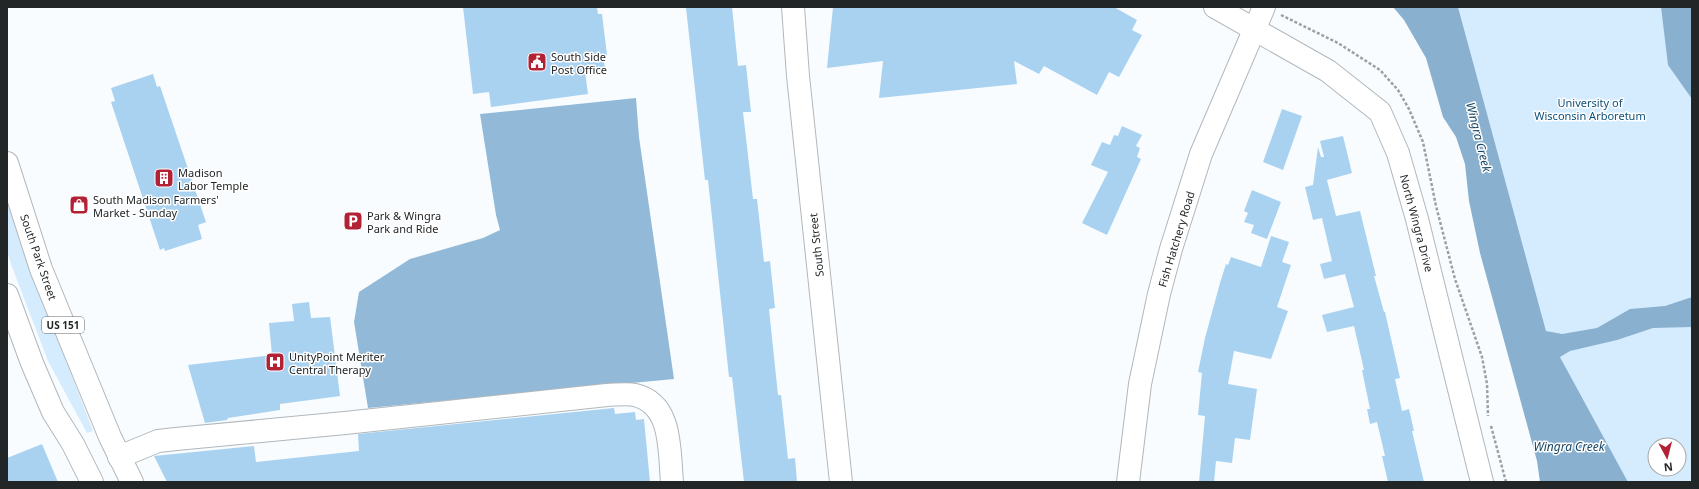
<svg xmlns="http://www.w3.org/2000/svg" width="1699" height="489" viewBox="0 0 1699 489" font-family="'Noto Sans',sans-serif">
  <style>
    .green { fill: #d4ecfe; fill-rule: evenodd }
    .forest { fill: #92bad8 }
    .water { fill: #89b1cf }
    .building { fill: #a9d2f1 }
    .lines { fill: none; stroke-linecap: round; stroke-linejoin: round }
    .minor-casing { stroke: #b1b7bb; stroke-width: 24 }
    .major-casing { stroke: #b1b7bb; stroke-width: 24 }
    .path { stroke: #9da0a3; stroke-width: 2.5; stroke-dasharray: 3 2; stroke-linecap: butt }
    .minor { stroke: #fff; stroke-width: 22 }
    .major { stroke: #fff; stroke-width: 22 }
    .labels { text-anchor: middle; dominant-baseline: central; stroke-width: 3; stroke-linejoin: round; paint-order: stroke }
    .shield { fill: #fff; stroke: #656768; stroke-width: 1 }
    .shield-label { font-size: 10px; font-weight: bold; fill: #232627 }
    .poi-label { font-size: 11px; fill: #232627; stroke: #fff; text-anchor: start }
    .park-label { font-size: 11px; fill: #0d5078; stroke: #fff }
    .street-label { font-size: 11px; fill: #232627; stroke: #fff }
    .water-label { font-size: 12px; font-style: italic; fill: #174564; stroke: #fff }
  </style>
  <rect width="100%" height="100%" fill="#f8fcff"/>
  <g class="green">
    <path d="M1458 7H1692V482H1628L1546 331ZM1655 445H1679V469H1655Z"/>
    <path d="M7 199 26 257 93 431 87 433 48 361 12 267 7 251Z"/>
  </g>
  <path class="forest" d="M636 98 639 137 674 379 368 408 354 322 359 292 410 259 483 238 500 230 496 215 480 114Z"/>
  <g class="water">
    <path d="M1393 7H1458L1546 331 1562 334 1597 328 1630 309 1665 306 1692 297V327L1653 328 1617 340 1570 351 1560 357 1628 482H1540L1537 461 1480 253 1469 201 1465 164 1456 137 1443 117 1426 58 1404 20Z"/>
    <path d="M1661 7H1692V99L1668 65Z"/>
  </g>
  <g class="building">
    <path d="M463 7H597L598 14H602L607 55 603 56 605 68 585 71 588 94 491 107 489 92 473 94Z"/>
    <path d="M698 7H732L738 66 746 65 751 112H743L753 199H757L764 262 770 261 775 308 769 309 778 395H781L788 459 795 458 797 482H744L732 377H729L708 180H705L686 8Z"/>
    <path d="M833 7H1114L1137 20 1132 30 1142 35 1119 77 1109 72 1097 95 1044 66 1039 74 1014 61 1017 84 879 98 883 61 827 68Z"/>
    <path d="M153 74 157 87 160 86 206 222 198 225 202 239 165 251 164 248 160 250 111 102 115 101 111 88Z"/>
    <path d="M1282 109 1302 116 1283 170 1263 162Z"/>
    <path d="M1122 126 1142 135 1136 146 1140 148 1137 157 1141 159 1107 235 1082 223 1108 172 1091 165 1102 142 1110 145 1114 135 1118 136Z"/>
    <path d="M1343 136 1352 173 1327 180 1336 216 1360 211 1376 276H1374L1384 312H1385L1400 378 1395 379 1402 411 1409 409 1414 431H1412L1424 482H1388L1382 456H1385L1377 422 1370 424 1367 409H1370L1362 370H1364L1354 326 1327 332 1322 315 1354 307 1345 274 1324 279 1320 264 1332 261 1322 218 1313 220 1305 187 1313 185 1318 147 1321 157H1324L1320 141Z"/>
    <path d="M1252 190 1281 202 1267 239 1251 233 1254 225 1244 222 1248 213 1244 211Z"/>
    <path d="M1271 236 1289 242 1282 262 1291 265 1277 307 1288 311 1271 359 1234 351 1228 384 1257 389 1250 440 1235 438 1232 463 1216 461 1214 482H1199L1205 416 1198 415 1202 373 1198 372 1205 338 1220 283 1226 264 1228 265 1231 257 1261 267Z"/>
    <path d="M309 302 311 318 330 317 340 396 280 404V410L228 418 227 420 205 423 188 365 272 355 269 323 294 321 292 304Z"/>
    <path d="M614 408 615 414 635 412 636 420 644 419 650 482H167L154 456 254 446 256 462 359 451 358 434Z"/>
    <path d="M42 444 58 482H7V458Z"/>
  </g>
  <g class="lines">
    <defs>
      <g id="minor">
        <path d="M793 7 798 76 841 482"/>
        <path d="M1215 7 1328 71 1380 112 1398 153 1417 219 1482 482"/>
        <path d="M119 457 158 441 176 439 345 423 607 395C615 395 627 393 635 395 673 404 669 451 672 482"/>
      </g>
      <g id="major">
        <path d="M7 163 41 269 110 437 132 482"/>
        <path d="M7 295 32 363 53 412 73 444 92 482"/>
        <path d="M1128 482 1140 384 1159 294 1171 249 1201 154 1264 7"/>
      </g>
    </defs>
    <use href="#minor" class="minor-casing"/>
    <use href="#major" class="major-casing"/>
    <g class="path">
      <path d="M1281 15 1338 43 1380 70 1398 90 1409 109 1423 142 1436 206 1455 279 1482 357 1487 384 1488 416"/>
      <path d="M1491 426 1506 482"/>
    </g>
    <use href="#minor" class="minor"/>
    <use href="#major" class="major"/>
  </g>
  <defs>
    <symbol id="civic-square" viewBox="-11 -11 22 22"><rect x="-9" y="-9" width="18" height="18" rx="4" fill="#b32135" stroke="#fff"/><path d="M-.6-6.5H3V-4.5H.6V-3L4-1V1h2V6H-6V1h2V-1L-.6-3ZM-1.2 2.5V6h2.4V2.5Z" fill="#fff"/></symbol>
    <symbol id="building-square" viewBox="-11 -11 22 22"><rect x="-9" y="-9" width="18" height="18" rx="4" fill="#b32135" stroke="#fff"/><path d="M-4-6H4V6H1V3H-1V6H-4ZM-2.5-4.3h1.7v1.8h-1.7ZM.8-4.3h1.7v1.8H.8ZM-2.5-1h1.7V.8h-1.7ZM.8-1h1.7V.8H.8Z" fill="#fff"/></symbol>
    <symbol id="shop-square" viewBox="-11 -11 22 22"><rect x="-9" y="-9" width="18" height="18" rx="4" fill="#b32135" stroke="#fff"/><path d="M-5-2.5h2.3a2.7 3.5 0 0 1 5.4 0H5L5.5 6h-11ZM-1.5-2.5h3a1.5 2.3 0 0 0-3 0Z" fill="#fff"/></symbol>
    <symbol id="parking-square" viewBox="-11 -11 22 22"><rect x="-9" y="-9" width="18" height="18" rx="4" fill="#b32135" stroke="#fff"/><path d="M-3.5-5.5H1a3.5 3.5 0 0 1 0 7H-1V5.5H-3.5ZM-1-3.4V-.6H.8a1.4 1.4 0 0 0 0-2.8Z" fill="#fff"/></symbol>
    <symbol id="hospital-square" viewBox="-11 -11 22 22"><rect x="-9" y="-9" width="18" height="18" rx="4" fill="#b32135" stroke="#fff"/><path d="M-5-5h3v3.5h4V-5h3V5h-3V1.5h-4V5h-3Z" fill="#fff"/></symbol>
  </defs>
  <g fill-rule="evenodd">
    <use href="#civic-square" x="526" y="51" width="22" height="22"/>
    <use href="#building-square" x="153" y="167" width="22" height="22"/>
    <use href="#shop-square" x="68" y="194" width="22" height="22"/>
    <use href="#parking-square" x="342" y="210" width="22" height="22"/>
    <use href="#hospital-square" x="264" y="351" width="22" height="22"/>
  </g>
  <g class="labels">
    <rect class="shield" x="42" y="317" width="42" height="16" rx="3"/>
    <g class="shield-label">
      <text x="63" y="325">US 151</text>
    </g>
    <g class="poi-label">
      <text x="551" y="56">South Side<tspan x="551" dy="13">Post Office</tspan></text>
      <text x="178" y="172">Madison<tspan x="178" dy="13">Labor Temple</tspan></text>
      <text x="93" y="199">South Madison Farmers'<tspan x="93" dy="13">Market - Sunday</tspan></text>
      <text x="367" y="215">Park &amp; Wingra<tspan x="367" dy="13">Park and Ride</tspan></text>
      <text x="289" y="356">UnityPoint Meriter<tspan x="289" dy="13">Central Therapy</tspan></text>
    </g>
    <g class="park-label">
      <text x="1590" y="102">University of<tspan x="1590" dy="13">Wisconsin Arboretum</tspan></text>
    </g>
    <g class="street-label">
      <text transform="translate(1417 223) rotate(75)">North Wingra Drive</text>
      <text transform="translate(1176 239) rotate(-73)">Fish Hatchery Road</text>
      <text transform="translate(816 245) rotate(-96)">South Street</text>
      <text transform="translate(39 257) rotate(71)">South Park Street</text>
    </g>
    <g class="water-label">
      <text transform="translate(1479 137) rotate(76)">Wingra Creek</text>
      <text x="1569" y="446">Wingra Creek</text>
    </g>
  </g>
  <rect width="1699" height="489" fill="none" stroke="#232627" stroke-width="16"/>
  <g transform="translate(1667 457) rotate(173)"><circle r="19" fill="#ffffff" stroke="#a7a8a9"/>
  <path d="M0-3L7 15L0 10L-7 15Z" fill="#b32135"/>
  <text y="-6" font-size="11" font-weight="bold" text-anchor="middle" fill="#232627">N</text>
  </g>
</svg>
